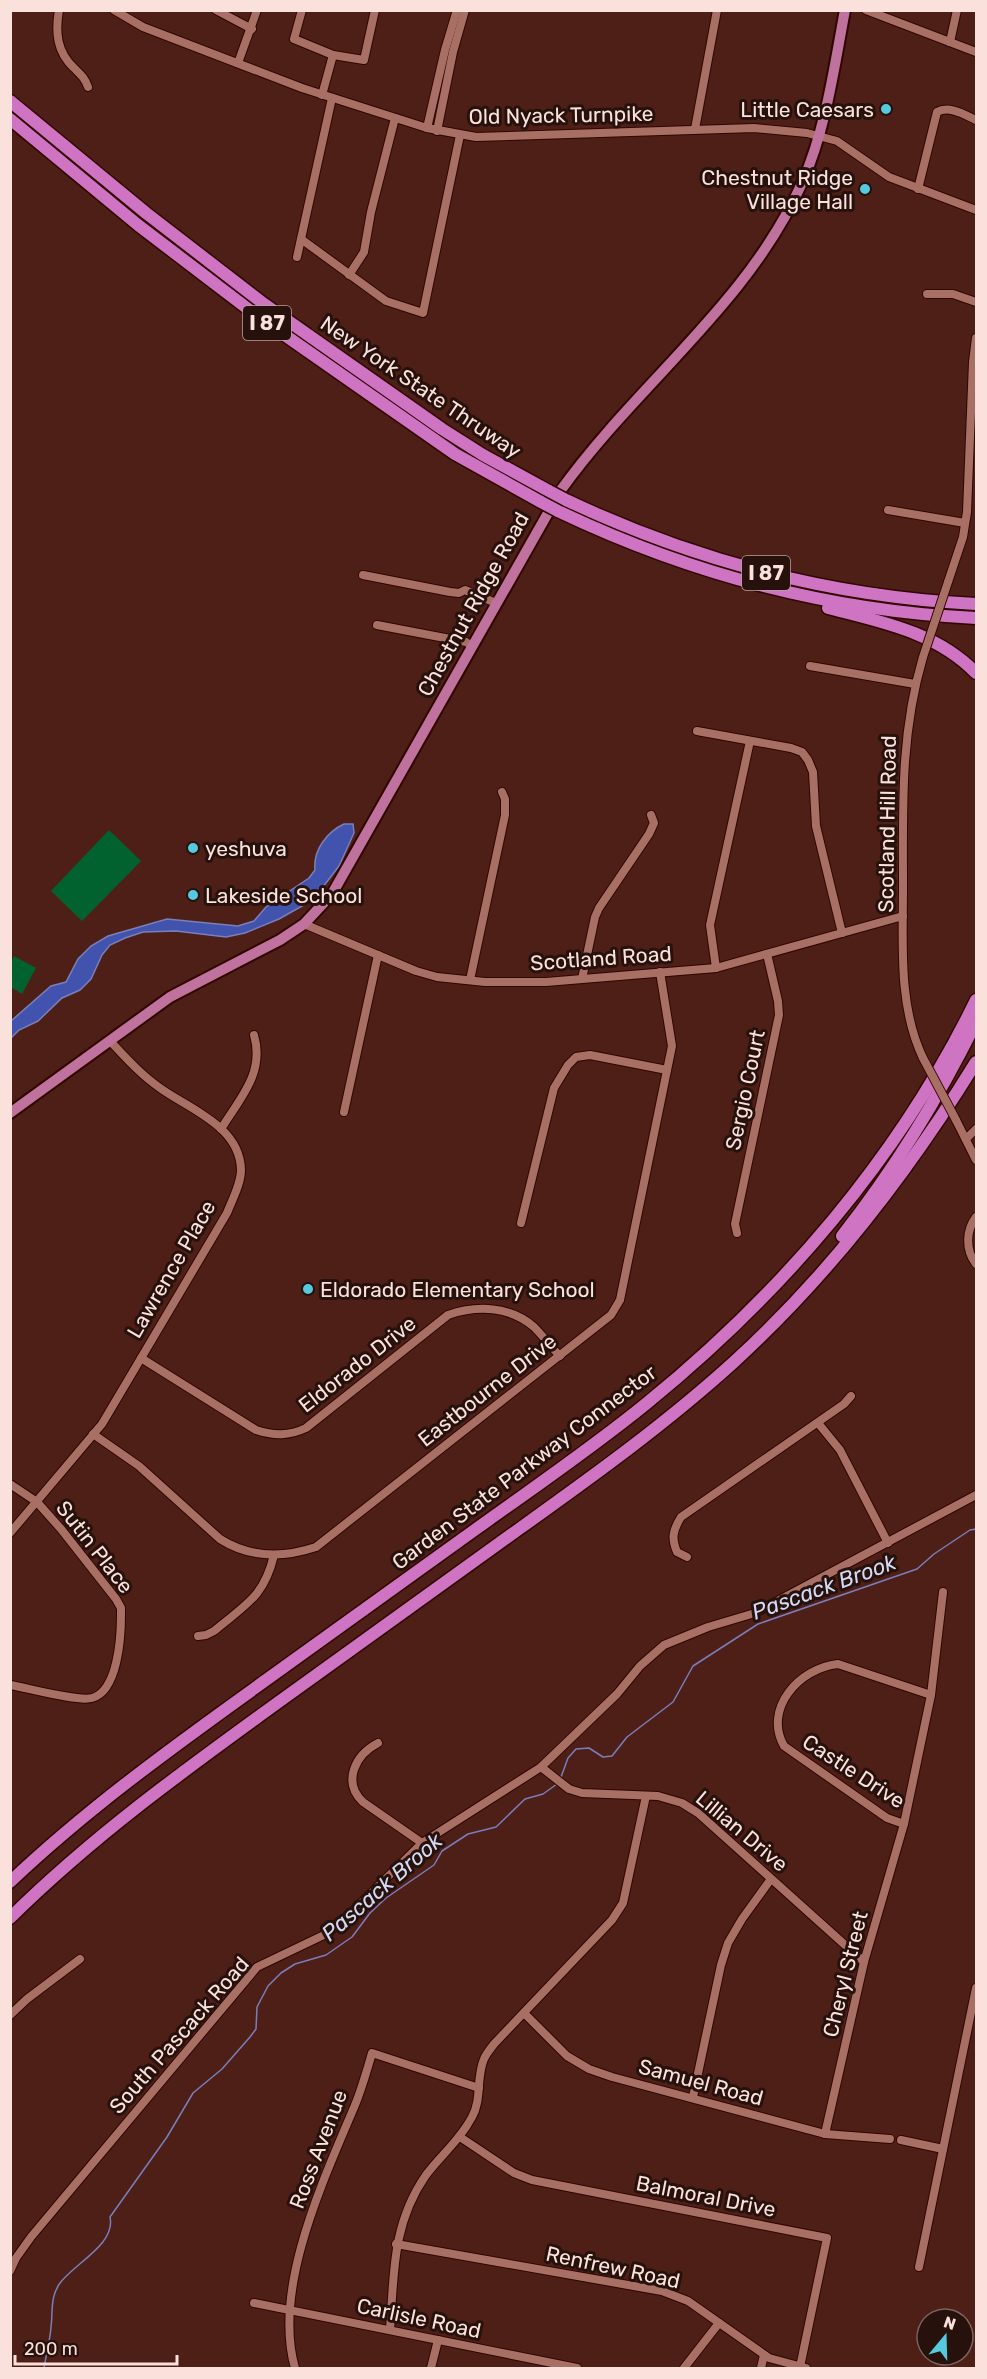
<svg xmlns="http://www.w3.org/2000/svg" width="987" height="2379" viewBox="0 0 987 2379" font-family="Rubik,sans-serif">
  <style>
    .green { fill: #02622f }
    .water { fill: #4253ad; stroke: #7a7ebb; stroke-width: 1.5 }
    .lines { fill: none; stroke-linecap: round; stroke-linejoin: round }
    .stream { stroke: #7a7ebb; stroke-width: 1.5 }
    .minor-casing { stroke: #310501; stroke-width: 10 }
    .major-casing { stroke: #310501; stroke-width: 14 }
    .highway-casing { stroke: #310501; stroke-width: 15 }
    .minor { stroke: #a87065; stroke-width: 8 }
    .major { stroke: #bf729d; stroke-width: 10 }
    .highway { stroke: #ce74c3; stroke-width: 12 }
    .minor-bridge-casing { stroke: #310501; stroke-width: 10; stroke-linecap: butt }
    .highway-bridge-casing { stroke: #310501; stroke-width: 15; stroke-linecap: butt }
    .minor-bridge { stroke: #a87065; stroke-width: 8 }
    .highway-bridge { stroke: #ce74c3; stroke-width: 12 }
    .poi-dot { fill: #55cadf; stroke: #26110c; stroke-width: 2 }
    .labels { text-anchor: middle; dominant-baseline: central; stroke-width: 6; stroke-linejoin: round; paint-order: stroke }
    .shield { fill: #26110c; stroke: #bba39e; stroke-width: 1.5 }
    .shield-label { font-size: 20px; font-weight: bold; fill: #fbe1dc }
    .poi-label { font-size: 21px; fill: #fbe1dc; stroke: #26110c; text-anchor: start }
    .street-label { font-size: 21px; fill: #fbe1dc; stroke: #26110c }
    .water-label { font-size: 22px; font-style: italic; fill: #d2d9f2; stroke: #26110c }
  </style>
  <rect width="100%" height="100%" fill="#4e1f16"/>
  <g class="green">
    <path d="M109 830 141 861 82 921 51 891Z"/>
    <path d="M14 956 36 968 22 994 11 987V963Z"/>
  </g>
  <path class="water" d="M344 824H353L354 833 339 866 313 900 279 919 245 933 226 937 176 931 143 932 125 938 110 945 102 955 91 979 80 990 62 998 38 1021 19 1030 11 1038V1021L51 986 66 982 78 959 91 946 108 936 167 919 238 926 254 921 266 907 309 878 315 870C313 850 327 832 344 824Z"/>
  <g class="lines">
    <g class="stream">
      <path d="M561 1777 568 1758 576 1749 589 1748 603 1757 612 1756 627 1737 673 1702 693 1666 758 1624 917 1569 934 1554 970 1530 976 1529"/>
      <path d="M44 2368C46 2355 50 2341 51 2327 53 2311 50 2297 60 2283 75 2263 116 2244 110 2217L167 2137 193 2093 222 2069 250 2037 256 2029 257 2007 268 1986 281 1973 295 1964 326 1955 352 1937 370 1913 386 1898 434 1865 442 1851 468 1834 496 1827 525 1799 543 1794 557 1784"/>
    </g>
    <defs>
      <g id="minor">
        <path d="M59 10C55 33 57 52 74 68 81 75 85 78 88 87"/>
        <path d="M114 10 143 27 302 88 427 128 476 137 754 128 807 133 837 141 889 177 976 210"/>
        <path d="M216 10 252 29"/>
        <path d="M302 10 294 39 333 55 364 60 375 10"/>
        <path d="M866 10 976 52"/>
        <path d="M950 42 957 10"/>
        <path d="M238 63 257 10"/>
        <path d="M322 95 333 55"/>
        <path d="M427 128 445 50 457 10"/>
        <path d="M695 129 717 10"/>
        <path d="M437 131 453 52 465 10"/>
        <path d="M918 189 937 112C949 105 965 115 976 120"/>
        <path d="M301 239 386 301 423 313 460 135"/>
        <path d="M297 257 332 98"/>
        <path d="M349 275 364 252 371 212 395 118"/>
        <path d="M927 294H953L976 302"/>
        <path d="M888 510 965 523"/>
        <path d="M363 575 450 592 459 593 465 590 496 603"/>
        <path d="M948 582 963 537 967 512 973 362 976 338"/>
        <path d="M377 625 466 642 472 646"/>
        <path d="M810 666 915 684"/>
        <path d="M697 731 791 748 802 752 808 760 813 772 816 826 842 933"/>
        <path d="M304 924 416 971 437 977 485 982H546L716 968 903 916"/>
        <path d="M716 968 710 925 750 741"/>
        <path d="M582 979 595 917 599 908 649 834 654 823 651 815"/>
        <path d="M470 980 505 815V799L502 792"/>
        <path d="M923 1058C898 1006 903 943 903 888 903 808 900 735 923 657"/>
        <path d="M344 1112 378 955"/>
        <path d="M956 1120 976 1160"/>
        <path d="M221 1129C240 1098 265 1073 254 1035"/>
        <path d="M966 1139 976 1129"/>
        <path d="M976 1217C966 1230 965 1250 976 1264"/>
        <path d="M521 1223 554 1088 568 1065 576 1057 590 1055 667 1070"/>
        <path d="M737 1233 735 1224 779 1015 778 1001 767 954"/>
        <path d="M141 1358 256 1430C274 1436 289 1436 306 1428L448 1315C477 1305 510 1306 534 1327 543 1336 551 1347 560 1356"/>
        <path d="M818 1423 840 1450 888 1543"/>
        <path d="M93 1434 139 1466 220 1539C250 1558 283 1558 316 1547L611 1315 620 1300 672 1046 660 972"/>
        <path d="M10 1484 37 1502 61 1529 116 1599 121 1608V1615C121 1637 118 1691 92 1698 78 1702 28 1688 10 1685"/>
        <path d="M10 1533 102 1424 227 1213C232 1200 241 1184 241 1170 240 1126 189 1109 160 1088 141 1075 126 1058 110 1041"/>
        <path d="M687 1557 677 1552C671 1538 673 1530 681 1517L844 1404 851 1396"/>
        <path d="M198 1636 206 1635 214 1631C246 1604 264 1597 274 1555"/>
        <path d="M378 1743C355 1755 342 1782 363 1802L422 1843"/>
        <path d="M541 1767 569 1789 582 1793 658 1796 682 1803 698 1813 864 1962"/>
        <path d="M904 1824 887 1818 784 1746C763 1709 799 1668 838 1664L931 1695"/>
        <path d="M524 2013 567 2056 589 2069 612 2077 825 2134 890 2139"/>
        <path d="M10 2015 27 1999 80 1959"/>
        <path d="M693 2097 721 1965 728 1943 742 1919 771 1879"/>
        <path d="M825 2134 864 1962 904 1824 931 1695 943 1592"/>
        <path d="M460 2137 514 2173 532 2180 827 2238 800 2367"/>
        <path d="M901 2140 943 2149"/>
        <path d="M396 2244 662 2291 688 2301 769 2358 806 2368"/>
        <path d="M919 2267 976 1988"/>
        <path d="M10 2271 16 2258 31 2237 257 1967 326 1934 350 1914 422 1843 541 1767 617 1694 640 1666 664 1645 708 1627 755 1613 976 1495"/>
        <path d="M254 2303 577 2368"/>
        <path d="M390 2330C394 2273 392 2224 426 2175 441 2155 460 2140 472 2117 482 2100 476 2077 484 2059 486 2054 491 2048 494 2044L612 1920 623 1903 646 1796"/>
        <path d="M295 2368C272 2288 324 2179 355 2105 362 2088 367 2070 372 2053L479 2088"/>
        <path d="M431 2368 438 2340"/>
        <path d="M684 2368 719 2323"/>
        <path d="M761 2368 764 2355"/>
      </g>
      <path id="major" d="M10 1113 170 997 280 940 304 924 332 894 561 490C637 384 748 304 802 183 826 129 834 68 845 10"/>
      <g id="highway">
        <path d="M10 101 146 213 264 304 442 429 483 455 549 491"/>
        <path d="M10 119 138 225 256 315 455 454 541 502"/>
        <path d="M566 500C695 561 834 597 976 604"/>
        <path d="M558 511C690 574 830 611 976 618"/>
        <path d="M828 608C882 622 936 632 976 673"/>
        <path d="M842 1236C894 1170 939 1097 976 1022"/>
        <path d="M10 1882C86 1810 170 1749 255 1688 328 1635 402 1582 476 1529 533 1488 592 1448 647 1403 782 1293 899 1158 976 1000"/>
        <path d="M10 1918C93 1836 186 1769 280 1701 359 1644 439 1587 519 1529 593 1476 667 1423 735 1361 830 1274 909 1171 976 1062"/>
      </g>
    </defs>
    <use href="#minor" class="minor-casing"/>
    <use href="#major" class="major-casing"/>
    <use href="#highway" class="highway-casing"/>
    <use href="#minor" class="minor"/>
    <use href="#major" class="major"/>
    <use href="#highway" class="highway"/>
    <defs>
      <g id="minor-bridge">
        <path d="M923 657 948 582"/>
        <path d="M923 1058 956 1120"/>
      </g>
      <g id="highway-bridge">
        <path d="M549 491 566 500"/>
        <path d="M541 502 558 511"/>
      </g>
    </defs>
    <use href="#minor-bridge" class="minor-bridge-casing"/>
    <use href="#highway-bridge" class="highway-bridge-casing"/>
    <use href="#minor-bridge" class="minor-bridge"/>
    <use href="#highway-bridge" class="highway-bridge"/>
  </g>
  <g class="poi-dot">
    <circle cx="886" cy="109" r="6"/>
    <circle cx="865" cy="189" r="6"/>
    <circle cx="193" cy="848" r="6"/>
    <circle cx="193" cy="895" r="6"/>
    <circle cx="308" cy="1289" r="6"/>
  </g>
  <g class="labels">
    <g class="shield">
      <rect x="243" y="306" width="48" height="34" rx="4.5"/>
      <rect x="742" y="556" width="48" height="34" rx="4.5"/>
    </g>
    <g class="shield-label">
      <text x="267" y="323">I 87</text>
      <text x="766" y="573">I 87</text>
    </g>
    <g class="poi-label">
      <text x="874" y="109" text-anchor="end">Little Caesars</text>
      <text x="853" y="177" text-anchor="end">Chestnut Ridge<tspan x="853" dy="24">Village Hall</tspan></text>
      <text x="205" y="848">yeshuva</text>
      <text x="205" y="895">Lakeside School</text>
      <text x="320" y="1289">Eldorado Elementary School</text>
    </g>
    <g class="street-label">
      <text transform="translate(561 115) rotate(-1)">Old Nyack Turnpike</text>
      <text transform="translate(421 387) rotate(34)">New York State Thruway</text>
      <text transform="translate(473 604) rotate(-61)">Chestnut Ridge Road</text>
      <text transform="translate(887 824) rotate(-89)">Scotland Hill Road</text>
      <text transform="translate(601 958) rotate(-4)">Scotland Road</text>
      <text transform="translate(745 1090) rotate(-78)">Sergio Court</text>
      <text transform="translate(171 1269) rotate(-60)">Lawrence Place</text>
      <text transform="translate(357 1364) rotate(-38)">Eldorado Drive</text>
      <text transform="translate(487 1390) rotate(-38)">Eastbourne Drive</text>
      <text transform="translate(524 1467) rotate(-37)">Garden State Parkway Connector</text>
      <text transform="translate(95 1547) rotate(52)">Sutin Place</text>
      <text transform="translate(854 1771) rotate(33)">Castle Drive</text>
      <text transform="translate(742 1831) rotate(40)">Lillian Drive</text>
      <text transform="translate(845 1974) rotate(-76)">Cheryl Street</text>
      <text transform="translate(179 2035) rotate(-49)">South Pascack Road</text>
      <text transform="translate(701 2082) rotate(15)">Samuel Road</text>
      <text transform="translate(318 2149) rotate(-69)">Ross Avenue</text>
      <text transform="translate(706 2196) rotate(11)">Balmoral Drive</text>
      <text transform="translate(613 2267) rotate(12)">Renfrew Road</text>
      <text transform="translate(419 2318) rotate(12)">Carlisle Road</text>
    </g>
    <g class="water-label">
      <text transform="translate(824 1587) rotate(-20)">Pascack Brook</text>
      <text transform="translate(382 1887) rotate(-41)">Pascack Brook</text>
    </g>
  </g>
  <rect width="987" height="2379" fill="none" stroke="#fbe1dc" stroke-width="24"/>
  <g transform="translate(945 2337) rotate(19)"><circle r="28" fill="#26110c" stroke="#7b645f" stroke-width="1.5"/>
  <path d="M0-4.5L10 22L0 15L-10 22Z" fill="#55cadf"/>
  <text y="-9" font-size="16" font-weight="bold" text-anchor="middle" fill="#fbe1dc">N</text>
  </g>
  <path d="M15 2355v9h162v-9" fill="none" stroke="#fbe1dc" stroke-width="3"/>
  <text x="24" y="2355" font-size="18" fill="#fbe1dc" stroke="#26110c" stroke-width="4.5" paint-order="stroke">200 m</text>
</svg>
